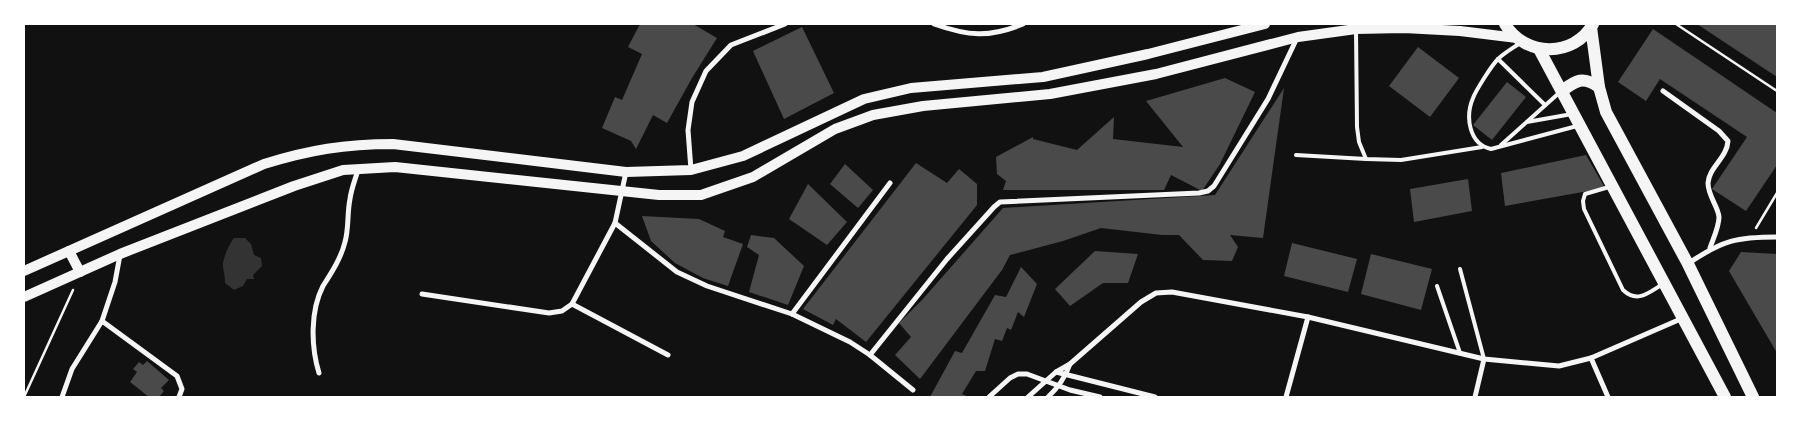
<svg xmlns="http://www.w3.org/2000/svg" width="1801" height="421" viewBox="0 0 1801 421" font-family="'Varela Round',sans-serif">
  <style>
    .water { fill: #333 }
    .building { fill: #4a4a4a }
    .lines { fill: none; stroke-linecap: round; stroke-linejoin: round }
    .path { stroke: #f5f5f5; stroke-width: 2.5 }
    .service { stroke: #f5f5f5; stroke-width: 4 }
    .minor { stroke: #f5f5f5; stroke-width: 5 }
    .secondary { stroke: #f5f5f5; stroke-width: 10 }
    .primary { stroke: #f5f5f5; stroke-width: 12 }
  </style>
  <rect width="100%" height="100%" fill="#111"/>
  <path class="water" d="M234 238H245L251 244 254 255 261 258 262 266 253 275 254 279H247L243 286 234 290 225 283C225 277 224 273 223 267 222 260 229 244 234 238Z"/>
  <g class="building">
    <path d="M640 24H693L717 38 692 78 667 123 653 115 636 149 631 141 602 128 615 97 622 100 642 54 628 47Z"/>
    <path d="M1697 24H1777V77Z"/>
    <path d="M802 27 834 93 784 119 753 51Z"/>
    <path d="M1653 29 1777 113V165L1746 211 1712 189 1747 137 1660 79 1646 101 1618 82Z"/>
    <path d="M1418 47 1459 78 1430 117 1389 86Z"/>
    <path d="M1225 78 1255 92 1220 164 1202 191 1171 175 1164 190H1003L1006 181 997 174 996 157 1033 137V139L1077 150 1114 117 1113 139 1183 147 1146 101Z"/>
    <path d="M1507 82 1526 97 1492 140 1473 125Z"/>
    <path d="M1284 88 1263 238 1230 235 1238 247 1232 261 1203 260 1179 235H1162L1101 228 1063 241 1010 255 1002 270 920 379 895 355 911 337 899 323 922 300 1003 208 1215 195Z"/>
    <path d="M1586 155 1605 188 1505 206 1501 173Z"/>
    <path d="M916 163 947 183 959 169 977 184V205L866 342 836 319 833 325 803 309Z"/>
    <path d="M845 164 873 190 858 208 830 184Z"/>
    <path d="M1468 179 1472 211 1414 222 1410 189Z"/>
    <path d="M808 184 847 222 827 245 789 219Z"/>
    <path d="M642 216 699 219 725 231 723 237 743 244 728 286 703 278 675 263 651 241Z"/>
    <path d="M751 235 774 238 804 266 788 305 749 292 759 255 747 247Z"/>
    <path d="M1292 243 1357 259 1348 292 1284 276Z"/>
    <path d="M1095 251 1138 254 1128 283H1103L1070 306 1055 289Z"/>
    <path d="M1741 252 1777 254V353L1729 271Z"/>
    <path d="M1371 254 1432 269 1421 310 1361 294Z"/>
    <path d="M1021 267 1037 284 1024 317 1018 312 1011 330 1007 328 1002 341 995 339 985 371H976L962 394 966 396V397H930L955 351 962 353 995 295 1006 297Z"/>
    <path d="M147 361 169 380 161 388 164 391 159 397H149L130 382 137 372 133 369 139 362 143 365Z"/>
  </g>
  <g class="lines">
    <g class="path">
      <path d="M1676 24 1777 91"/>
      <path d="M1756 228 1777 193"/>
      <path d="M24 397 73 290"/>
    </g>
    <g class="service">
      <path d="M1356 30 1357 127 1359 142 1366 159 1401 160 1482 147"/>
      <path d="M1520 43C1513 48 1504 53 1498 59 1492 65 1476 90 1473 98 1465 117 1469 144 1491 149L1577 126"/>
      <path d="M1498 59 1545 105"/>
      <path d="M1527 122 1572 114"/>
      <path d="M1501 145 1559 93"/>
      <path d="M1296 155 1366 159"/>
      <path d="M1609 187 1585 194 1583 201 1584 209 1623 290C1638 304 1649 292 1663 284"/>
      <path d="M1460 269 1484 359"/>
      <path d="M1437 286 1460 353"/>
    </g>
    <g class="minor">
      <path d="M934 24C968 36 989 38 1023 24"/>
      <path d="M1663 91 1719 131 1728 141C1727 158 1709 167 1708 183 1708 196 1718 206 1719 217 1719 227 1713 239 1710 248"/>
      <path d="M691 170 688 130 692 102 706 71 731 45 785 24"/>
      <path d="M615 223 677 272 707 286 792 314 850 342 870 355 913 390"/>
      <path d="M1689 263C1723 240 1737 237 1777 237"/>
      <path d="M422 294 549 313 562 311 572 304 615 223 626 172"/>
      <path d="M572 304 668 355"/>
      <path d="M792 314 890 183"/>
      <path d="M102 321 177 376 182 389 179 397"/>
      <path d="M870 355 947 259 994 207 1000 202 1199 193 1208 191 1214 186 1268 99 1297 38"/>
      <path d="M1591 358 1608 397"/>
      <path d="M1056 372 1155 397"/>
      <path d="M319 373C311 347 310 311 323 286 332 272 341 258 345 242 349 228 347 213 350 199 351 190 355 180 358 170"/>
      <path d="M62 397 72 369 102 321 115 282 120 255"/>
      <path d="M989 397 1010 378 1018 374H1027L1070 390 1100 397"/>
      <path d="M1028 397 1056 372 1070 364 1141 302 1156 293 1172 292 1308 317 1484 359 1559 366 1591 358 1683 318"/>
      <path d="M1048 397C1059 387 1065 378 1070 364"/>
      <path d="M1286 397 1308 317"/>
      <path d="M1475 397 1484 359"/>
    </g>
    <g class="secondary">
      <path d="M69 251 80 272"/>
      <path d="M24 271 264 164C309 150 345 144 393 144L626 172 691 170 743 156 864 99 911 88 1043 77 1148 54 1265 24"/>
      <path d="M24 297 120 254 294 186 343 170 395 167 659 195H701L753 177 835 129 873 115 923 106 1050 94 1156 74 1298 37 1356 29 1404 28 1460 31 1517 38"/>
    </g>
    <g class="primary">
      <path d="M1505 24C1525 57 1574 58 1593 24"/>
      <path d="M1591 27 1599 87 1606 112 1688 264 1753 397"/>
      <path d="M1539 49 1725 397"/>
      <path d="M1562 91C1576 80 1583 76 1599 87"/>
    </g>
  </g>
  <rect width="1801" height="421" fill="none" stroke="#ffffff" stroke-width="50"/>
</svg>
